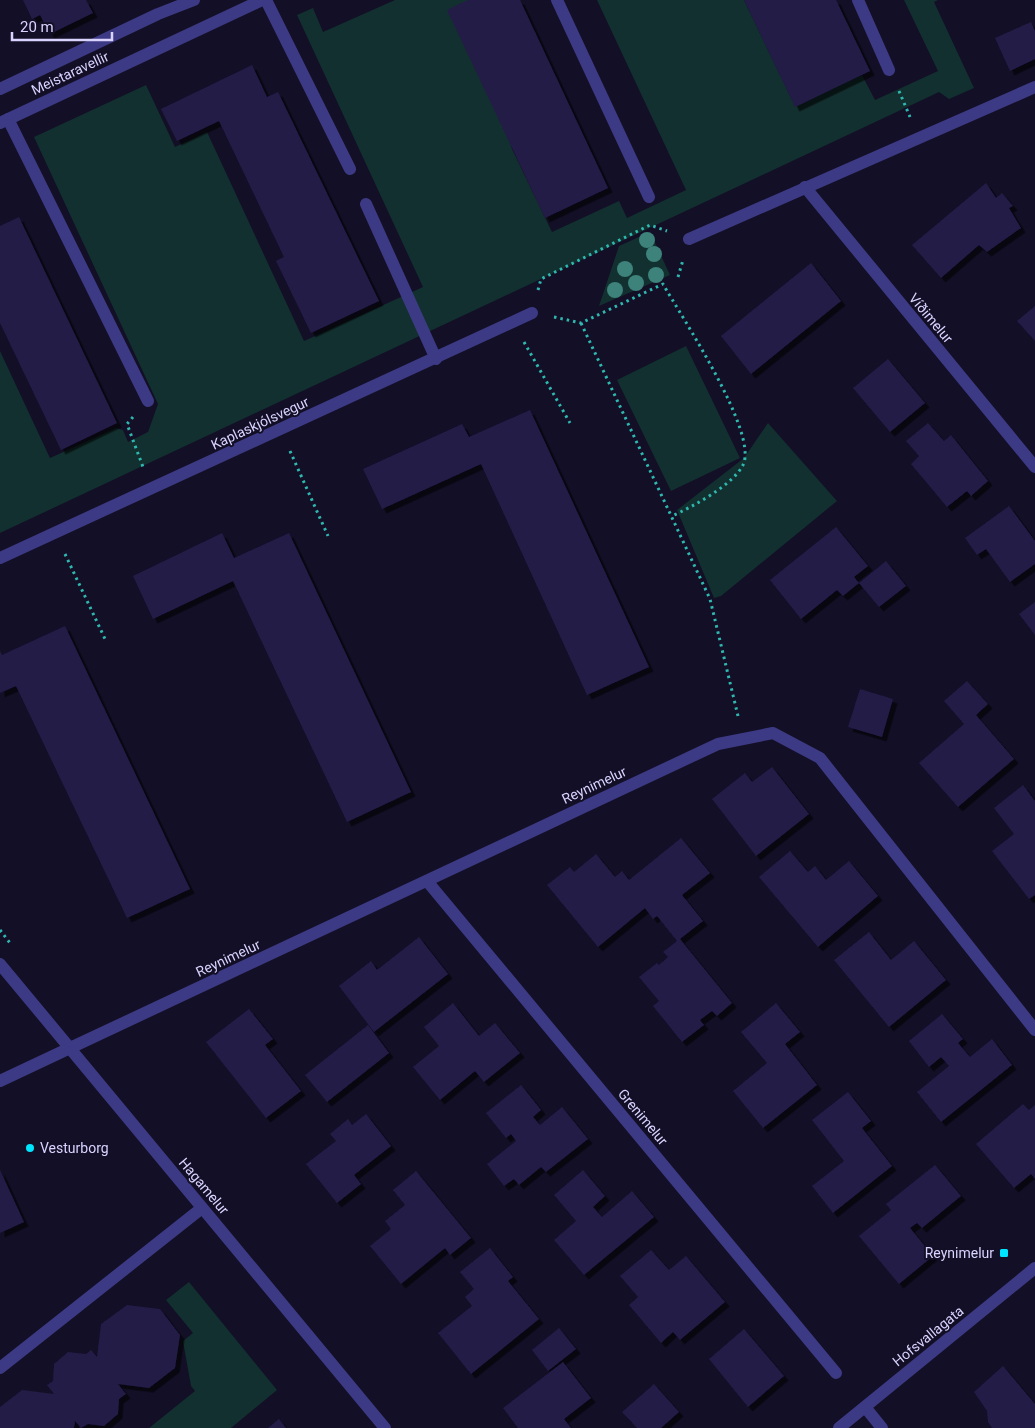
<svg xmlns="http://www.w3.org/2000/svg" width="1035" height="1428" viewBox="0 0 1035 1428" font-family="Roboto,sans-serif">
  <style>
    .green { fill: #12302f }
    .building { fill: #241b47; filter: url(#shadow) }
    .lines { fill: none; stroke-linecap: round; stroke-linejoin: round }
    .path { stroke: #2fb8b0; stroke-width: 3; stroke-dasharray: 2.5 4; stroke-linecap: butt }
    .service { stroke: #3d3a85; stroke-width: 12 }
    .minor { stroke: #3d3a85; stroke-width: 12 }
    .tertiary { stroke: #3d3a85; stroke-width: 12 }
    .tree { fill: #3d827b }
    .poi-dot { fill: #00e5ff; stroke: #130f26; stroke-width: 2 }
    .labels { text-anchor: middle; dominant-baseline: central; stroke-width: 4; stroke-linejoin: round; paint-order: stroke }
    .street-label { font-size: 14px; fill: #d9d4ff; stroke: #130f26 }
    .poi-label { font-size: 14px; fill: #d9d4ff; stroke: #130f26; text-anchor: start }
  </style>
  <defs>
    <filter id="shadow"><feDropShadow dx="4.5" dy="4.5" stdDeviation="0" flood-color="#0009"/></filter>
  </defs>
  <rect width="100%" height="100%" fill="#130f26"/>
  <g class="green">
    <path d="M395 0H468L512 149 552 232 619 201 627 218 686 190 597 0H744L795 106 862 75 875 100 938 71 904 0H938L934 2 974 88 949 99 939 92 0 533V351L50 458 116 428 123 430 128 442 148 432 158 404 34 137 146 85 175 147 207 132 304 341 423 287 297 15 313 8 323 32Z"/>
    <path d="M650 232 670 275 599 306 619 246Z"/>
    <path d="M686 346 740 458 671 491 617 380Z"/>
    <path d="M768 423 837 501 721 596 714 598 677 510 744 458Z"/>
    <path d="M189 1282 277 1390 231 1428H149L195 1391 191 1386 183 1341 193 1333 166 1300Z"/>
  </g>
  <g class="building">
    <path d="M23 0H86L93 13 50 34 40 15 32 19Z"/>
    <path d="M468 0H520L608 188 545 218 447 10Z"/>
    <path d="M744 0H836L870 71 795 107Z"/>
    <path d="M1031 22 1035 31V59L1010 71 995 38Z"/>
    <path d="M252 65 267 97 278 92 379 301 311 333 276 261 284 257 219 121 177 141 161 109Z"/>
    <path d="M986 183 996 198 1002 193 1013 206 1009 208 1021 228 987 252 979 245 941 278 912 245Z"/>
    <path d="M19 217 117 423 61 450 0 323V226Z"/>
    <path d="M811 263 841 301 751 374 721 336Z"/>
    <path d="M1035 306V341L1017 321Z"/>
    <path d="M888 359 925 403 890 432 853 388Z"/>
    <path d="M530 410 649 667 587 695 481 464 382 509 363 469 462 424 469 437Z"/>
    <path d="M928 423 944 441 951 435 988 481 971 496 967 491 947 507 911 464 919 456 906 441Z"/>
    <path d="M1009 506 1035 541V564L1010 582 986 549 977 555 965 538Z"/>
    <path d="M836 527 868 566 854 577 859 583 843 596 837 590 801 619 770 580Z"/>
    <path d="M222 533 234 558 289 533 411 792 347 822 233 581 153 619 133 576Z"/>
    <path d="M886 561 906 586 879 607 859 583Z"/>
    <path d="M1035 602V635L1019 614Z"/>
    <path d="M65 626 190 889 127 918 16 686 0 693V651L2 655Z"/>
    <path d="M967 681 988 704 976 715 1014 759 958 807 919 763 964 724 944 701Z"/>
    <path d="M860 689 893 699 882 737 848 727Z"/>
    <path d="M772 767 809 814 756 856 712 799 745 773 752 782Z"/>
    <path d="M1023 785 1035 801V895L1029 899 992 851 1014 834 994 808Z"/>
    <path d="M681 838 710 873 682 895 703 921 680 939 732 1003 717 1016 712 1011 700 1020 704 1025 682 1042 653 1006 659 1001 639 977 657 963 659 965 668 957 663 952 677 941 657 916 653 919 645 908 598 947 547 885 570 867 574 872 596 854 615 877 622 871 629 880Z"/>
    <path d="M790 851 808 872 815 866 826 880 849 861 878 896 818 947 759 877Z"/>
    <path d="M869 932 891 960 914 941 946 980 889 1027 834 960Z"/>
    <path d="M419 937 448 974 374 1032 339 986 371 961 377 970Z"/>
    <path d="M453 1003 479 1036 495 1023 520 1053 484 1082 475 1071 440 1100 413 1067 439 1046 424 1027Z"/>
    <path d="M776 1003 800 1032 785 1044 817 1085 763 1128 733 1091 767 1063 741 1032Z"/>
    <path d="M249 1009 273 1039 265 1045 301 1091 266 1118 206 1042Z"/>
    <path d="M942 1014 963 1039 958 1043 970 1057 992 1039 1012 1065 941 1122 917 1092 949 1066 941 1057 929 1067 909 1041Z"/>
    <path d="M368 1025 389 1053 327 1102 305 1075Z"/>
    <path d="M521 1085 541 1110 533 1117 540 1125 562 1107 588 1139 546 1172 541 1167 519 1185 514 1179 504 1186 487 1164 516 1141 511 1134 506 1138 486 1113Z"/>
    <path d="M848 1092 871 1121 862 1128 892 1166 833 1213 812 1186 844 1161 812 1120Z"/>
    <path d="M1023 1104 1029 1110 1035 1105V1179L1031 1174 1014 1188 976 1144Z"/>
    <path d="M366 1114 391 1146 354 1175 361 1184 337 1203 306 1164 336 1141 330 1134 348 1119 352 1125Z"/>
    <path d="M935 1165 961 1196 922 1228 917 1223 910 1228 933 1256 899 1284 859 1236 891 1210 886 1204Z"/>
    <path d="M0 1170 24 1222 0 1233Z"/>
    <path d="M583 1170 605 1196 593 1207 602 1217 632 1191 654 1217 584 1275 554 1240 576 1221 554 1195Z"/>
    <path d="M416 1171 471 1238 450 1255 445 1248 401 1284 370 1246 391 1229 385 1221 405 1205 393 1190Z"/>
    <path d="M490 1248 513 1277 508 1281 539 1319 471 1374 438 1333 472 1306 465 1297 474 1289 460 1272Z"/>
    <path d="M651 1250 669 1270 686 1256 725 1302 680 1340 673 1332 661 1343 629 1305 638 1297 620 1276Z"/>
    <path d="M127 1305 160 1309 180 1335 175 1368 149 1388 118 1384 126 1394 119 1399 118 1414 104 1426 88 1424 81 1428 75 1421 74 1428H0V1407L22 1390 54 1394 47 1385 53 1381 54 1364 68 1352 86 1354 91 1350 97 1357 101 1324Z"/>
    <path d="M559 1328 576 1349 548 1371 532 1350Z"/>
    <path d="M744 1329 784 1376 748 1407 709 1359Z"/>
    <path d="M563 1362 591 1398 564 1419 571 1428H518L503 1408Z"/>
    <path d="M1003 1366 1035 1404V1428H992L988 1422 987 1411 974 1392Z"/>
    <path d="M654 1384 679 1412 661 1428H637L622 1412Z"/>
    <path d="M279 1419 286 1428H268Z"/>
  </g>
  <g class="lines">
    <g class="path">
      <path d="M899 91 910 117"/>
      <path d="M678 277 683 260"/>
      <path d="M538 290 541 279 650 225 667 231"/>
      <path d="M554 317 581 323 663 284C681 316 759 433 743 465 733 485 692 507 672 516"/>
      <path d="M581 323 710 599 738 716"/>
      <path d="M524 342 570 423"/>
      <path d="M133 417 127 424 143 467"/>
      <path d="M290 451 328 536"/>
      <path d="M65 554 106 641"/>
      <path d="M0 930 10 943"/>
    </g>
    <g class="service">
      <path d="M266 0 350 169"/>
      <path d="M557 0 649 197"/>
      <path d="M858 0 889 70"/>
      <path d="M8 119 148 401"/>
      <path d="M366 204 436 359"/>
      <path d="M0 1081 70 1048"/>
      <path d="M0 1368 202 1208"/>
    </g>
    <g class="minor">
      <path d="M0 89 158 14 194 0"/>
      <path d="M0 123 262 0"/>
      <path d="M805 187 1035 467"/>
      <path d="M689 239 1035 87"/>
      <path d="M0 558 532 313"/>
      <path d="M427 881 836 1373"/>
      <path d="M0 964 385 1428"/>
      <path d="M70 1048 718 744 773 733 820 758 1035 1030"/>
      <path d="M865 1407 882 1428"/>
    </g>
    <path class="tertiary" d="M839 1428 1035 1268"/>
  </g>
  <g class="tree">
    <circle cx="647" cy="240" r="8"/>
    <circle cx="654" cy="254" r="8"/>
    <circle cx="625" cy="269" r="8"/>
    <circle cx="656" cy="275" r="8"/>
    <circle cx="636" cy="283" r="8"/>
    <circle cx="615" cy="290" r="8"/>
  </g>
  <g class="poi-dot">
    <circle cx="30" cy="1148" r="5"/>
    <rect x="999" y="1248" width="10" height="10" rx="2.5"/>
  </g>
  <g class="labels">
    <g class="street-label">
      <text transform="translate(70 73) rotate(-25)">Meistaravellir</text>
      <text transform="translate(931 318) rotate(50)">Víðimelur</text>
      <text transform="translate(260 423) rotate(-25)">Kaplaskjólsvegur</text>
      <text transform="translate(594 785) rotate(-25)">Reynimelur</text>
      <text transform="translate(228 958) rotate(-25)">Reynimelur</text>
      <text transform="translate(643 1117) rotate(50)">Grenimelur</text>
      <text transform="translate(204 1186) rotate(50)">Hagamelur</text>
      <text transform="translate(928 1336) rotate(-39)">Hofsvallagata</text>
    </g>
    <g class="poi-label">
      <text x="40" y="1148">Vesturborg</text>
      <text x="994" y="1253" text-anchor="end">Reynimelur</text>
    </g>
  </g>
  <path d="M12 32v8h100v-8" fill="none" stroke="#d9d4ff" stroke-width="2.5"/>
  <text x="20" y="32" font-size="15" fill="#d9d4ff" stroke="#130f26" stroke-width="4" paint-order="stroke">20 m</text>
</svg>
